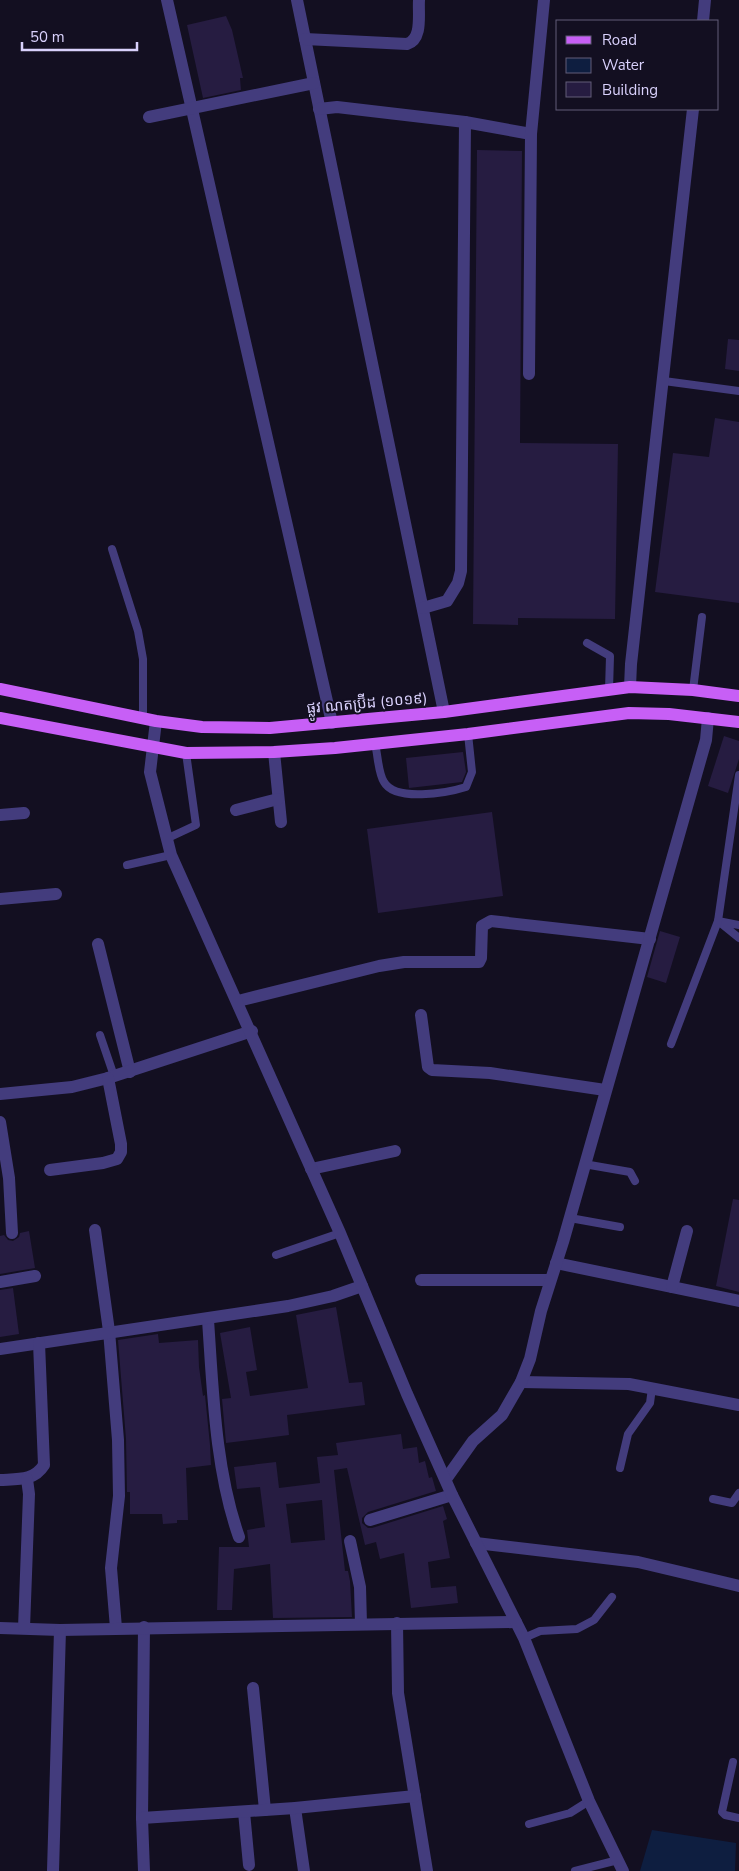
<svg xmlns="http://www.w3.org/2000/svg" width="739" height="1871" viewBox="0 0 739 1871" font-family="'Nunito Sans','Noto Sans Khmer',sans-serif">
  <style>
    .water { fill: #0e1e40 }
    .building { fill: #261c41; fill-rule: evenodd }
    .lines { fill: none; stroke-linecap: round; stroke-linejoin: round }
    .service { stroke: #433c7d; stroke-width: 8 }
    .minor { stroke: #433c7d; stroke-width: 12 }
    .tertiary { stroke: #433c7d; stroke-width: 12 }
    .primary { stroke: #c75ff6; stroke-width: 12 }
    .labels { text-anchor: middle; dominant-baseline: central; stroke-width: 4; stroke-linejoin: round; paint-order: stroke }
    .street-label { font-size: 15px; fill: #d9d1fc; stroke: #130f21 }
  </style>
  <rect width="100%" height="100%" fill="#130f21"/>
  <path class="water" d="M652 1830 736 1843 735 1871H640Z"/>
  <g class="building">
    <path d="M226 16 232 30 243 78H240L241 90 203 98 187 25Z"/>
    <path d="M477 150 522 151 520 443 618 444 615 619 518 618V625L473 624Z"/>
    <path d="M728 339 739 340V371L725 369Z"/>
    <path d="M715 418 739 422V603L655 592 673 453 709 457Z"/>
    <path d="M724 736 739 741V759L728 793 708 786Z"/>
    <path d="M463 752 466 772 462 782 409 788 406 758Z"/>
    <path d="M492 812 503 896 378 913 367 829Z"/>
    <path d="M660 931 680 937 666 983 647 977Z"/>
    <path d="M733 1199 739 1200V1292L716 1286Z"/>
    <path d="M29 1231 35 1268 0 1274V1236L4 1235 8 1240 13 1241 19 1237 20 1233Z"/>
    <path d="M13 1288 19 1334 0 1337V1290Z"/>
    <path d="M336 1307 349 1383 362 1382 365 1405 287 1415 289 1435 226 1443 222 1399 231 1398 220 1333 250 1327 257 1370 246 1372 250 1396 308 1388 296 1315Z"/>
    <path d="M158 1334 159 1343 198 1340 199 1367 203 1396 205 1395 210 1445 211 1465 186 1468 188 1520H177V1523L163 1524 162 1514H130V1492H127L126 1439 118 1340Z"/>
    <path d="M401 1434 403 1449 417 1447 419 1463 425 1461 429 1478 432 1477 436 1491 368 1512 362 1518V1523L368 1528H372L443 1506 447 1519 443 1521 450 1558 428 1562 431 1588 456 1586 458 1603 411 1608 404 1553 380 1559 376 1542 365 1545 347 1468 334 1470 345 1571H348L350 1581 352 1617 273 1618 270 1564 234 1569 232 1610H217L219 1547H249L247 1530 265 1527 260 1487 237 1489 234 1467 276 1462 279 1488 320 1483 317 1457 338 1455 336 1443ZM322 1500 325 1540 291 1543 286 1504Z"/>
  </g>
  <g class="lines">
    <g class="service">
      <path d="M664 381 739 391"/>
      <path d="M112 549 138 631 143 659V718"/>
      <path d="M587 643 610 656 609 690"/>
      <path d="M693 690 702 617"/>
      <path d="M375 744C378 755 378 773 384 782 395 802 447 793 466 787L472 772 468 734"/>
      <path d="M166 839 196 825 186 753"/>
      <path d="M127 865 171 855"/>
      <path d="M739 925 718 921 739 938"/>
      <path d="M100 1035 114 1076"/>
      <path d="M671 1044 718 921 739 775"/>
      <path d="M584 1164 630 1172 635 1181"/>
      <path d="M570 1218 620 1227"/>
      <path d="M276 1255 340 1233"/>
      <path d="M620 1468 628 1434 650 1403 652 1388"/>
      <path d="M713 1499 732 1503 739 1493"/>
      <path d="M524 1638 540 1631 577 1629 594 1620 612 1597"/>
      <path d="M733 1762 722 1812 725 1815 739 1818"/>
      <path d="M529 1824 570 1813 589 1801"/>
      <path d="M575 1871 618 1860"/>
    </g>
    <g class="minor">
      <path d="M167 0 332 723"/>
      <path d="M297 0 444 712"/>
      <path d="M703 21 705 0"/>
      <path d="M305 39 407 44C423 39 418 14 419 0"/>
      <path d="M319 109 337 107 465 122 531 134"/>
      <path d="M149 117 314 83"/>
      <path d="M529 374 531 134 544 0"/>
      <path d="M423 608 447 601 458 583 461 571 465 122"/>
      <path d="M630 687 631 664 693 109"/>
      <path d="M274 752 281 822"/>
      <path d="M236 810 278 799"/>
      <path d="M0 815 24 813"/>
      <path d="M0 899 56 894"/>
      <path d="M98 944 130 1072"/>
      <path d="M238 1001 379 966 404 962H479L481 958 482 926 491 921 650 939"/>
      <path d="M421 1015 428 1067 432 1070 490 1073 605 1090"/>
      <path d="M0 1094 72 1087 108 1078 252 1031"/>
      <path d="M0 1122 9 1178 12 1233"/>
      <path d="M311 1169 395 1151"/>
      <path d="M50 1170 103 1163 117 1159 121 1152V1144L108 1078"/>
      <path d="M95 1230 109 1331 118 1440 119 1496 111 1568 116 1628"/>
      <path d="M556 1263 739 1301"/>
      <path d="M421 1280H550"/>
      <path d="M0 1282 35 1276"/>
      <path d="M672 1287 687 1231"/>
      <path d="M208 1320C213 1391 215 1469 239 1537"/>
      <path d="M0 1349 288 1306 333 1296 362 1286"/>
      <path d="M521 1382 629 1384 739 1405"/>
      <path d="M446 1479 473 1441 502 1415 521 1382 530 1359 541 1311 563 1242 706 740 708 718"/>
      <path d="M0 1480C18 1479 34 1481 44 1465L39 1343"/>
      <path d="M370 1520 452 1495"/>
      <path d="M350 1541 360 1587 361 1624"/>
      <path d="M476 1543 638 1562 739 1586"/>
      <path d="M397 1623 398 1693 427 1871"/>
      <path d="M144 1627 142 1818 144 1871"/>
      <path d="M0 1628 60 1630 516 1622"/>
      <path d="M24 1628 29 1494 27 1479"/>
      <path d="M253 1688 265 1810"/>
      <path d="M295 1808 304 1871"/>
      <path d="M244 1812 249 1865"/>
      <path d="M142 1818 295 1808 415 1796"/>
      <path d="M53 1871 60 1630"/>
    </g>
    <path class="tertiary" d="M156 721 150 772 171 855 340 1233 407 1394 452 1495 524 1638 589 1801 623 1871"/>
    <g class="primary">
      <path d="M0 689 156 721 202 727 270 728 444 712 630 687 693 690 739 696"/>
      <path d="M0 718 186 753 274 752 335 748 468 734 629 713 669 714 739 722"/>
    </g>
  </g>
  <g class="labels">
    <g class="street-label">
      <text transform="translate(367 703) rotate(-5)">ផ្លូវ ណតប្រ៊ីដ (១០១៩)</text>
    </g>
  </g>
  <rect x="556" y="20" width="162" height="90" fill="#130f21" stroke="#625d79"/>
  <rect x="566" y="36" width="25" height="8" fill="#c75ff6" stroke="#625d79"/>
  <text x="602" y="45" font-size="15" fill="#d9d1fc">Road</text>
  <rect x="566" y="58" width="25" height="15" fill="#0e1e40" stroke="#625d79"/>
  <text x="602" y="70" font-size="15" fill="#d9d1fc">Water</text>
  <rect x="566" y="82" width="25" height="15" fill="#261c41" stroke="#625d79"/>
  <text x="602" y="95" font-size="15" fill="#d9d1fc">Building</text>
  <path d="M22 42v8h115v-8" fill="none" stroke="#d9d1fc" stroke-width="2.5"/>
  <text x="30" y="42" font-size="15" fill="#d9d1fc" stroke="#130f21" stroke-width="4" paint-order="stroke">50 m</text>
</svg>
